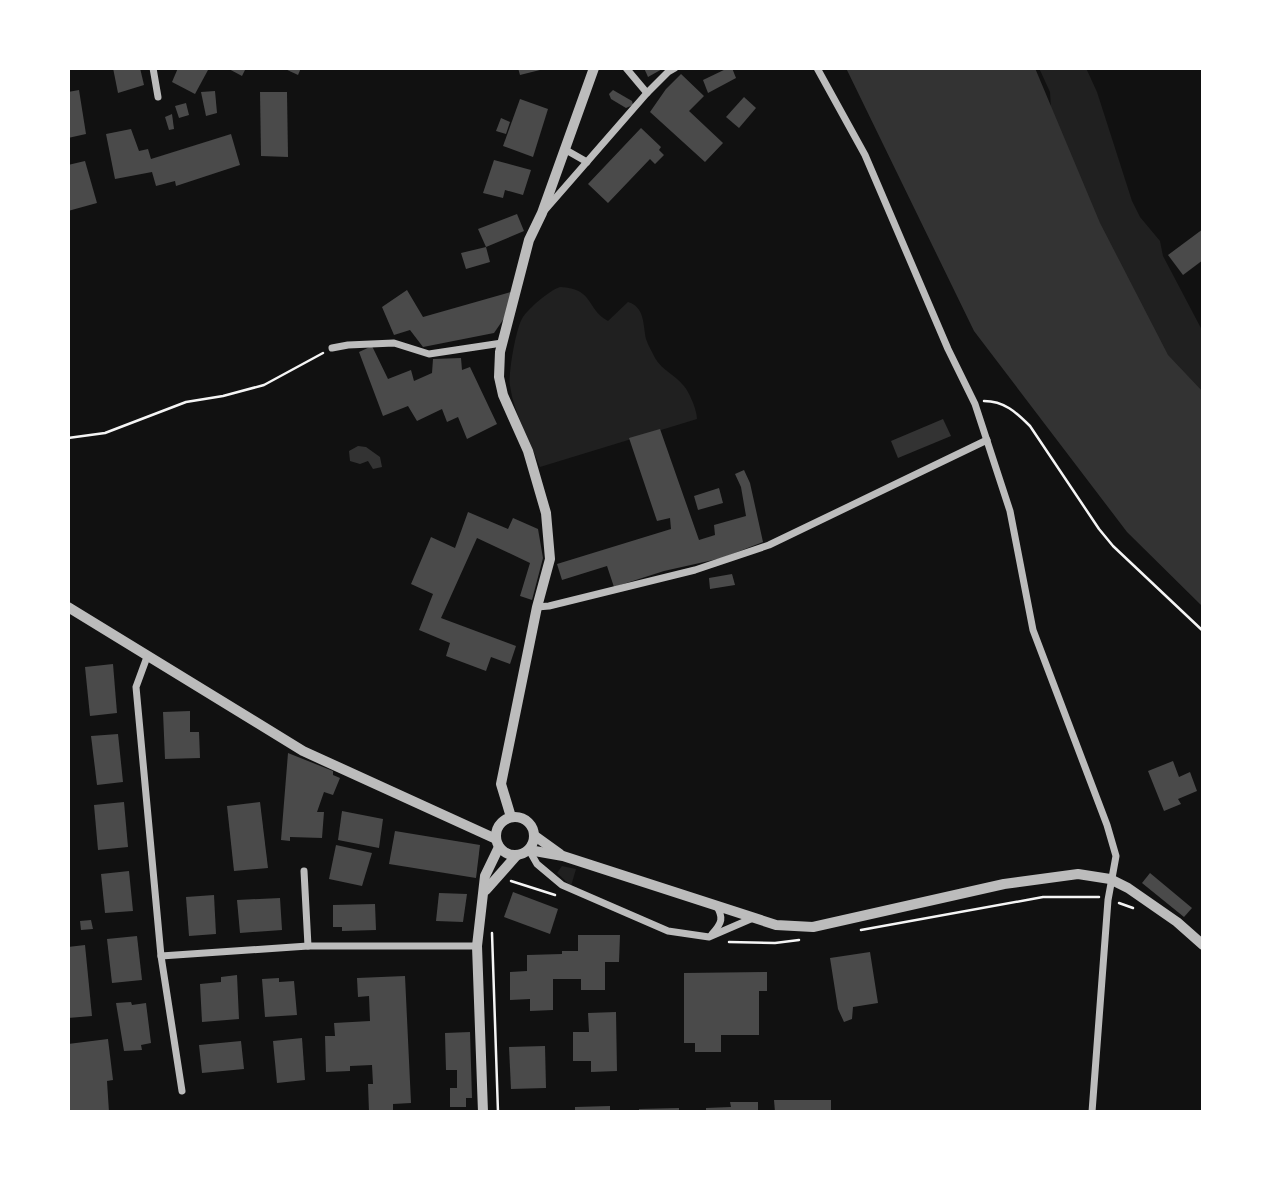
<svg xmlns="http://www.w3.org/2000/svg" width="1271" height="1180" viewBox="0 0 1271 1180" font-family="'Times New Roman',serif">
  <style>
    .green { fill: #202020 }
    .water { fill: #333 }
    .building { fill: #4a4a4a }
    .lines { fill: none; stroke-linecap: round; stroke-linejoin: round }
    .path { stroke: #f5f5f5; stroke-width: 2.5 }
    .minor { stroke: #bcbcbc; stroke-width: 7 }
    .tertiary { stroke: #bcbcbc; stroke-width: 10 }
  </style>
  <rect width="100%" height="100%" fill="#111"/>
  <g class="green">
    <path d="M1039 68H1086L1097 92 1132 201 1140 217 1160 241 1163 256 1203 332V403L1183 388 1108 253 1051 108 1050 92Z"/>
    <path d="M560 287C595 289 585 308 608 321L628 302C645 307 643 325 646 339 648 345 652 352 655 358 662 370 675 375 683 385 689 391 697 410 697 419L540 467C530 441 514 414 510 386 508 374 516 327 523 317 529 308 550 290 560 287Z"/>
    <path d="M562 866 576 869 571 886 557 873Z"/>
  </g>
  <g class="water">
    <path d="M846 68H1035L1100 223 1168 355 1203 392V607L1127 532 974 331Z"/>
    <path d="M943 419 951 436 898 458 891 441Z"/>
    <path d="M358 446 366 447 380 457 382 467 373 469 368 461 360 464 350 461 349 451Z"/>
  </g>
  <g class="building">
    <path d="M113 68H140L144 85 118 93Z"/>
    <path d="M178 68 208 70 195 94 172 82Z"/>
    <path d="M227 68H246L242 76Z"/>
    <path d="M283 68H301L298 75Z"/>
    <path d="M518 68H544V69L520 75Z"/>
    <path d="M644 68H664L648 77Z"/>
    <path d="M728 68H732L736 78 708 93 703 80Z"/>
    <path d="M681 74 704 96 689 111 723 143 705 162 650 112 666 89Z"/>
    <path d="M79 90 86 134 68 138V92Z"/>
    <path d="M613 90 632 101 633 105 626 108 611 99 609 94Z"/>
    <path d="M215 91 217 113 206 116 201 92Z"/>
    <path d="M260 92H287L288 157 261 156Z"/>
    <path d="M744 97 756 108 739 128 726 117Z"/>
    <path d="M520 99 548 109 533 157 503 146Z"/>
    <path d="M186 103 189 115 179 118 175 106Z"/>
    <path d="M172 114 174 129 169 130 165 117Z"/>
    <path d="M501 118 510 122 506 134 496 131Z"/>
    <path d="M641 128 661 147 659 150 664 155 655 164 650 159 608 203 588 184Z"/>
    <path d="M131 129 139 151 148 149 151 159 231 134 240 165 176 186 175 181 156 186 152 172 115 179 106 134Z"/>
    <path d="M494 160 531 170 523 195 505 190 503 198 483 193Z"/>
    <path d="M85 161 97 203 68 211V165Z"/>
    <path d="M517 214 524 231 486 247 490 262 466 269 461 253 486 247 478 229Z"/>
    <path d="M1203 229V260L1183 275 1168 255Z"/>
    <path d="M407 290 423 317 511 292 505 317 494 333 423 347 410 330 394 335 382 307Z"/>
    <path d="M372 346 388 379 411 370 414 381 432 373 433 359 461 358 462 370 470 367 497 424 467 439 458 417 447 422 442 409 417 421 408 406 383 416 359 352Z"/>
    <path d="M660 429 699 540 715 535 714 525 746 516 741 487 735 474 744 470 750 483 763 542 722 558 664 571 614 587 607 566 562 580 557 564 671 529 670 518 657 521 629 438Z"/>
    <path d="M719 488 723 503 698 510 694 496Z"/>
    <path d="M468 512 508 529 513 518 538 529 543 558 532 600 520 596 530 563 477 538 441 618 516 646 510 664 491 657 486 671 446 656 450 643 419 630 433 594 411 584 431 537 455 548Z"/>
    <path d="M732 574 735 585 710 589 709 578Z"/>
    <path d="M113 664 117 713 90 716 85 667Z"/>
    <path d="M190 711V732H199L200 758 165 759 163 712Z"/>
    <path d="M118 734 123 782 97 785 91 736Z"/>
    <path d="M288 753 333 771V775L340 778 333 795 324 792 317 812H324L322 838 290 837V841L281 840Z"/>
    <path d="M1173 761 1179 777 1190 772 1197 791 1178 799 1181 804 1164 811 1148 771Z"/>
    <path d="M124 802 128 847 98 850 94 805Z"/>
    <path d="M260 802 268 868 234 871 227 806Z"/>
    <path d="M342 811 383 819 379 848 338 840Z"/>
    <path d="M395 831 480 845 476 878 389 864Z"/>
    <path d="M336 845 372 853 362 886 329 879Z"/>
    <path d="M129 871 133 911 105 913 101 874Z"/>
    <path d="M1150 873 1192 908 1184 917 1142 883Z"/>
    <path d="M513 892 558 909 550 934 504 917Z"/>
    <path d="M439 893 467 894 463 922 436 921Z"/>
    <path d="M214 895 216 934 189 936 186 897Z"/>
    <path d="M280 898 282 930 240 933 237 900Z"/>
    <path d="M375 904 376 930 342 931V927H333V905Z"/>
    <path d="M91 920 93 929 81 930 80 921Z"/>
    <path d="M578 935H620L619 962H605V990H581V979H553V1010L530 1011V999L510 1000V972L527 971V955L562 954V951H578Z"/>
    <path d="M137 936 142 980 112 983 107 939Z"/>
    <path d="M85 945 92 1016 68 1018V947Z"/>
    <path d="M870 952 878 1003 853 1007 852 1019 844 1022 838 1009 830 958Z"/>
    <path d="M767 972V991H759V1035H721V1052H695V1043H684V973Z"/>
    <path d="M237 975 239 1019 202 1022 200 984 221 982V977Z"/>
    <path d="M405 976 411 1103 393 1104V1112H369L368 1084H373L372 1065 350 1066V1071L326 1072 325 1036H335L334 1023 370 1021 369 996 358 997 357 978Z"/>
    <path d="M279 978V982L294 981 297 1015 265 1017 262 979Z"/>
    <path d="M131 1002 132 1005 146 1003 151 1043 141 1045 142 1050 124 1051 116 1003Z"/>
    <path d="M616 1012 617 1071 591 1072V1061H573V1032H589L588 1013Z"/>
    <path d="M470 1032 472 1098H466V1107H450V1088H457V1070H446L445 1033Z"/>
    <path d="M302 1038 305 1080 277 1083 273 1041Z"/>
    <path d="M108 1039 113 1080 107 1081 109 1112H68V1044Z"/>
    <path d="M241 1041 244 1069 202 1073 199 1045Z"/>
    <path d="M545 1046 546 1088 511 1089 509 1047Z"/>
    <path d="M774 1100H831V1112H775Z"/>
    <path d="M730 1102H758V1112H706V1108L731 1107Z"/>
    <path d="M610 1106V1112H575V1107Z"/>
    <path d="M679 1108V1112H639V1109Z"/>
  </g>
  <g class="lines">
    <g class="path">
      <path d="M984 401C1004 401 1016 412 1030 426L1099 529 1113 546 1203 631"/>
      <path d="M68 438 105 433 186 402 223 396 264 385 323 353"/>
      <path d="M511 881 555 895"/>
      <path d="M1119 903 1133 908"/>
      <path d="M861 930 1043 897H1099"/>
      <path d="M492 933 498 1112"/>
      <path d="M729 942 775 943 799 940"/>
    </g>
    <g class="minor">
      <path d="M153 68 158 97"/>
      <path d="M626 68 647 93"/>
      <path d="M817 68 865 155 948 349 975 404 1010 511 1033 630 1107 825 1116 856 1108 900 1092 1112"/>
      <path d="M566 150 587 162"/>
      <path d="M545 210 647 93 668 72 675 68"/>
      <path d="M332 348 348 345 394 343 429 354 502 343"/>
      <path d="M537 607 549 606 695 570 769 545 987 440"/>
      <path d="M147 657 136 687 161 956 182 1091"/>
      <path d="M529 850 537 864 562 885 668 931 709 937 753 918"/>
      <path d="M304 871 308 946"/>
      <path d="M712 934C722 923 724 918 716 905"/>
      <path d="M161 956 308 946H477"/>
    </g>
    <g class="tertiary">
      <path d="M68 607 303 751 496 839"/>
      <circle cx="515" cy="836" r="19"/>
      <path d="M511 817 501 784 537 607 550 559 546 513 528 451 503 395 499 377 500 352 529 240 542 213 594 68"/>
      <path d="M535 836 560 854"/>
      <path d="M529 850 563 856 776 925 813 927 1004 884 1078 874 1110 879 1128 888 1177 922 1203 945"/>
      <path d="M486 890 517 855"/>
      <path d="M483 1112 477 946 485 876 499 847"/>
    </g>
  </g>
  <rect width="1271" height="1180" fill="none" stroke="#ffffff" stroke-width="140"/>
</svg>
